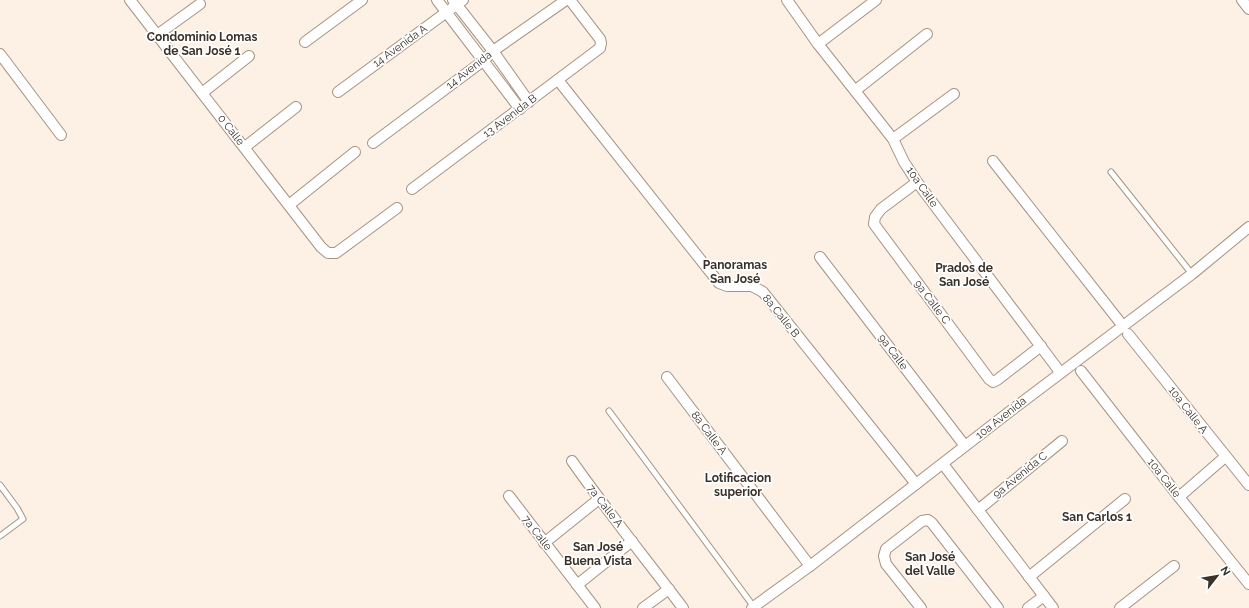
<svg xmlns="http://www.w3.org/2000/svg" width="1249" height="608" viewBox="0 0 1249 608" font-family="Raleway,sans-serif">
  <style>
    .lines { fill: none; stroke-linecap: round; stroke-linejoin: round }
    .service-casing { stroke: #a79381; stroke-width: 7 }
    .minor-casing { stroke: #a79381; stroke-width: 12 }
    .service { stroke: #fff; stroke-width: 5 }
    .minor { stroke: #fff; stroke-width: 10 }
    .labels { text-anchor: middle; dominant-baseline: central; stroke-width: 3.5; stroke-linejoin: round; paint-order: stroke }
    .street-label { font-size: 11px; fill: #3a312a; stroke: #fff }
    .neighbourhood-label { font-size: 12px; font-weight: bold; fill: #3a312a; stroke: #fff }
  </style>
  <rect width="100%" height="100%" fill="#fdf0e4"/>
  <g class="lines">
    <defs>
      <g id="service">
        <path d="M1111 172 1192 274"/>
        <path d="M609 411 754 607"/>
        <path d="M0 485 17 508 23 519 0 536"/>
      </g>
      <g id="minor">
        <path d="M130 0 321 247 328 253H336L397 208"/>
        <path d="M437 0 520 109"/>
        <path d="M453 0 493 51 529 102"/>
        <path d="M787 0 818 44 893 139 904 162 917 182 1060 372"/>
        <path d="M1242 0 1249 9"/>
        <path d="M157 35 200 4"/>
        <path d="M305 42 362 0"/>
        <path d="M818 44 876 0"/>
        <path d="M0 54 61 135"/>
        <path d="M558 80 719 283 727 286H752L763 292 916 484"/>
        <path d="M856 90 927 34"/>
        <path d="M338 92 463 0"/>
        <path d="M202 93 249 56"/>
        <path d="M893 139 954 94"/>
        <path d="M373 143 483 61 493 51 566 0"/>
        <path d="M245 147 296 107"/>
        <path d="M993 161 1123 326"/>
        <path d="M917 182 881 209 875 217 874 224 989 379 993 382 997 380 1041 346"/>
        <path d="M412 189 600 48 601 43 600 39 570 0"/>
        <path d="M289 205 355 152"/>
        <path d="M820 257 965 446"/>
        <path d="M1128 334 1249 485"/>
        <path d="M1081 371 1179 497 1249 584"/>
        <path d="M667 377 810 566"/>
        <path d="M572 461C607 511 646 559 683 608"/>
        <path d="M943 464 1053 608"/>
        <path d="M509 496 595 608"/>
        <path d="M1179 497 1225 457"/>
        <path d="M978 510 1062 441"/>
        <path d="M544 543 599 499"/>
        <path d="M1029 577 1125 499"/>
        <path d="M577 585 632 541"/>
        <path d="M643 608 669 589"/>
        <path d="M752 608 810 566 1013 409 1192 274 1249 227"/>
        <path d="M921 608 886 564 884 556 886 549 922 521 928 520 932 523 998 608"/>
        <path d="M1028 608 1044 596"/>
        <path d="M1120 608 1174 566"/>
      </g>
    </defs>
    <use href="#service" class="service-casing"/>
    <use href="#minor" class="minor-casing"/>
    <use href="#service" class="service"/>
    <use href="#minor" class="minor"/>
  </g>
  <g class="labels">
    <g class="street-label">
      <text transform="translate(400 46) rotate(-36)">14 Avenida A</text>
      <text transform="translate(469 70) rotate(-38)">14 Avenida</text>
      <text transform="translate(510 116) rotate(-37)">13 Avenida B</text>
      <text transform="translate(231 130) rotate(52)">0 Calle</text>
      <text transform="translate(922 187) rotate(55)">10a Calle</text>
      <text transform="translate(932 302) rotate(53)">9a Calle C</text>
      <text transform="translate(781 316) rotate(51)">8a Calle B</text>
      <text transform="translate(893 352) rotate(53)">9a Calle</text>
      <text transform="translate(1188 410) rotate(52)">10a Calle A</text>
      <text transform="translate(1001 418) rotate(-38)">10a Avenida</text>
      <text transform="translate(709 433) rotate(53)">8a Calle A</text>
      <text transform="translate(1020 475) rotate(-39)">9a Avenida C</text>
      <text transform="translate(1164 478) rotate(52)">10a Calle</text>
      <text transform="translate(605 506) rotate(52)">7a Calle A</text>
      <text transform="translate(537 533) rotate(52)">7a Calle</text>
    </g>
    <g class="neighbourhood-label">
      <text x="202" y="37">Condominio Lomas<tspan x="202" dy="14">de San José 1</tspan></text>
      <text x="735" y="265">Panoramas<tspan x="735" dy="14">San José</tspan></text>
      <text x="964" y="268">Prados de<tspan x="964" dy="14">San José</tspan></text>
      <text x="738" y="478">Lotificacion<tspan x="738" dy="14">superior</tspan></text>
      <text x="1097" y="517">San Carlos 1</text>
      <text x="598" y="547">San José<tspan x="598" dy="14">Buena Vista</tspan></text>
      <text x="930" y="557">San José<tspan x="930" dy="14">del Valle</tspan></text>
    </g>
  </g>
  <g transform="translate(1217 576) rotate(59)" stroke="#ffffff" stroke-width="3" paint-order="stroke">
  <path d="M0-3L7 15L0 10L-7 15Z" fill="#3a312a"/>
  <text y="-6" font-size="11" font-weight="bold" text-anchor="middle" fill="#3a312a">N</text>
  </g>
</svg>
